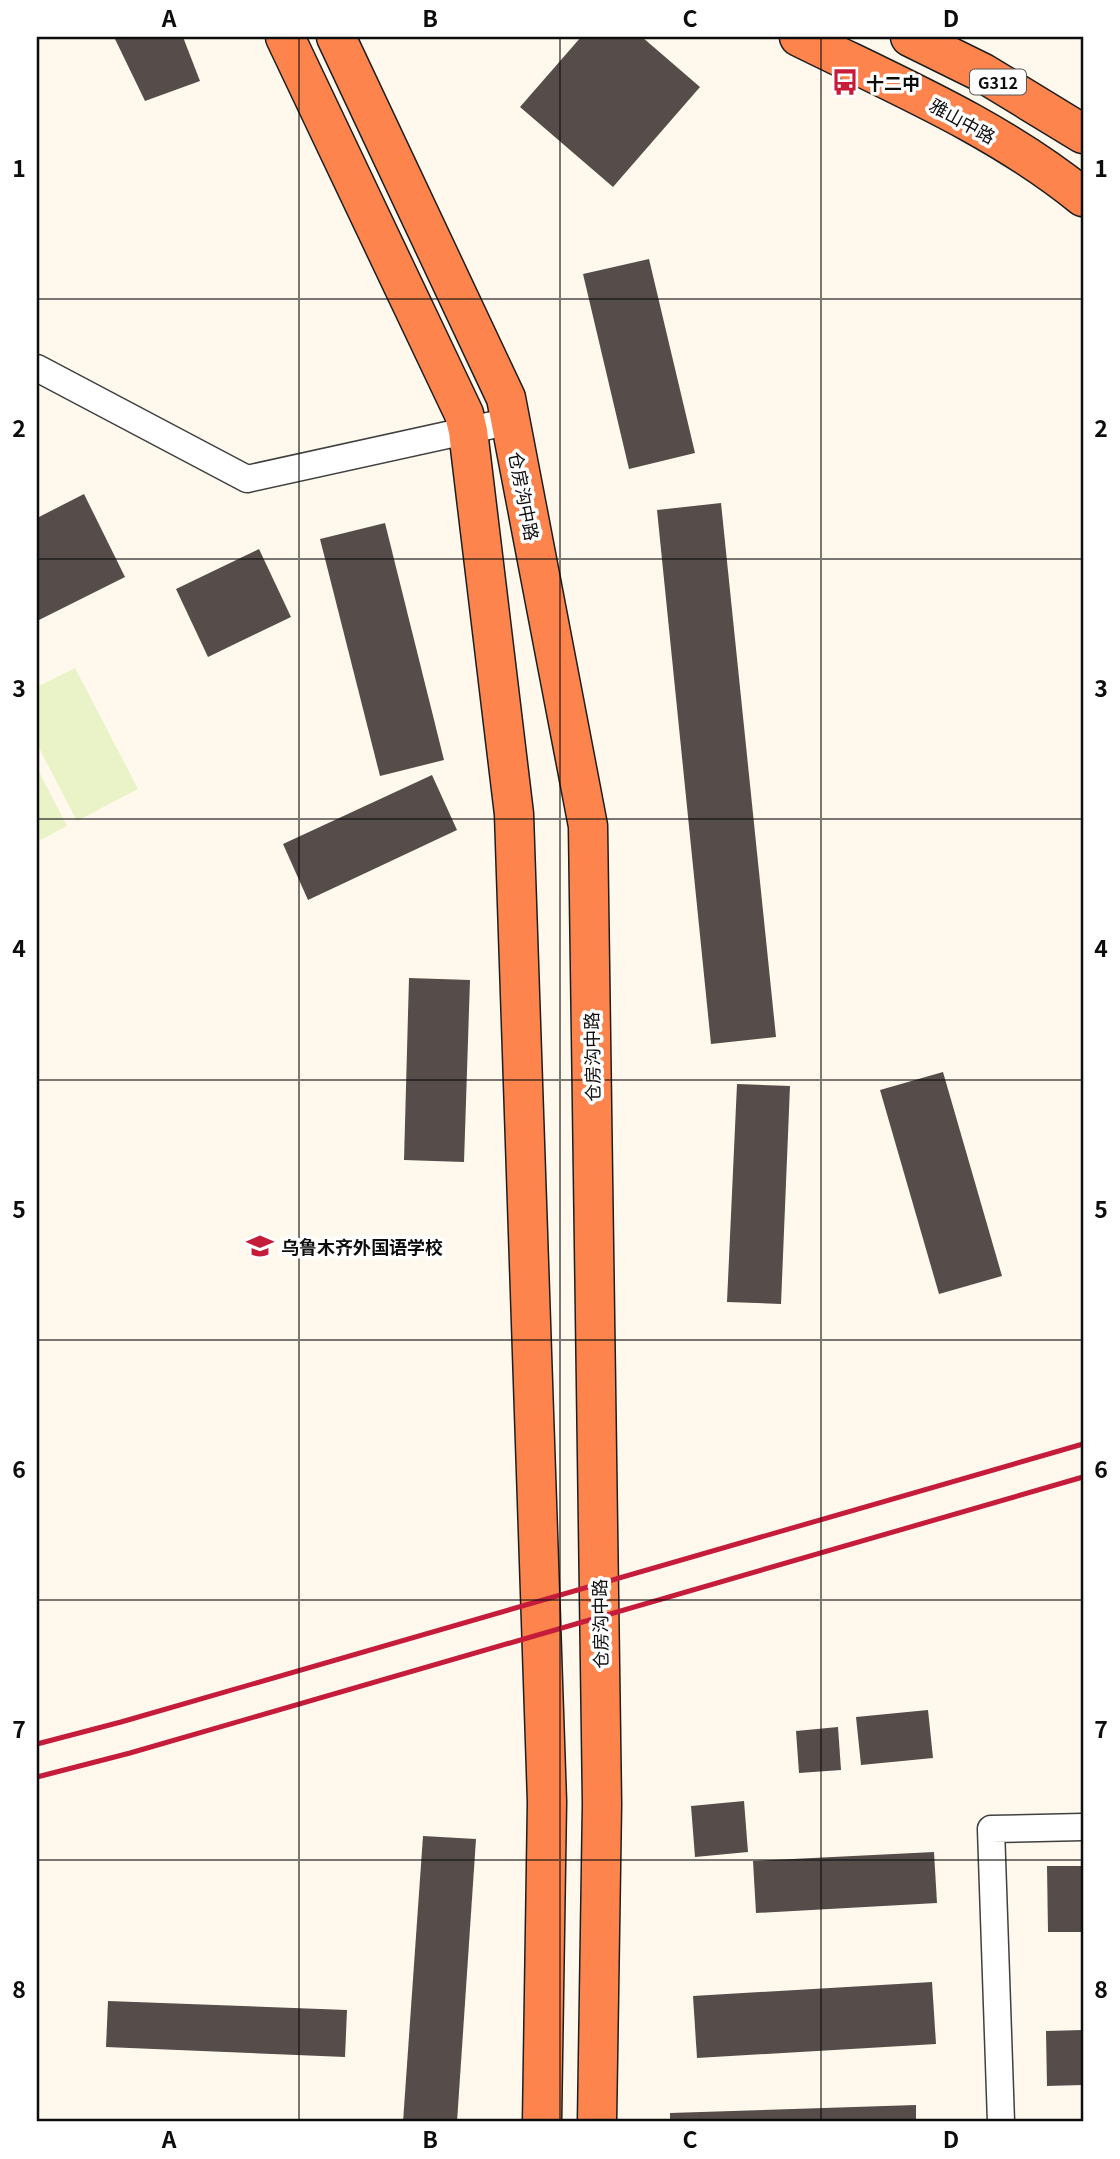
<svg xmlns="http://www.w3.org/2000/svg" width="1120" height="2159" viewBox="0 0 1120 2159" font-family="Georgia,'Noto Sans SC',serif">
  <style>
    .pitch { fill: #e9f3c7 }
    .building { fill: #564c49 }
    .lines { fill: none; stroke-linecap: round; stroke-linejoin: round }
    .street-casing { stroke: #404040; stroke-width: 29 }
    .highway-casing { stroke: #1e1e1e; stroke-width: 41 }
    .street { stroke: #fff; stroke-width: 26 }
    .highway { stroke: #fd854d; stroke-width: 38 }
    .rail { stroke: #c61c3c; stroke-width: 5 }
    .grid { fill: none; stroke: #0d0d0d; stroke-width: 2; stroke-opacity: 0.55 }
    .labels { text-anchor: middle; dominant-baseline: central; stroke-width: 7; stroke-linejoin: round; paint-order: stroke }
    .shield { fill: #fff; stroke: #565656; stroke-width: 2 }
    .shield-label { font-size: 16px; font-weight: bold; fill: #0d0d0d }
    .poi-label { font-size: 18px; font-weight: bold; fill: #0d0d0d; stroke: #fff; text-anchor: start }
    .street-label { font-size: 18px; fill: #0d0d0d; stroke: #fff }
    .neatline { fill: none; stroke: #0d0d0d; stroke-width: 2.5 }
    .grid-label { font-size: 23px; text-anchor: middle; font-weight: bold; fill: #0d0d0d }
  </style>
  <rect width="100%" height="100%" fill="#fff9ed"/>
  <g class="pitch">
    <path d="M75 668 138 789 77 821 37 744V687Z"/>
    <path d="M37 768 67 826 37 842Z"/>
  </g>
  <g class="building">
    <path d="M114 37H183L200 81 145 101Z"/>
    <path d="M581 37H642L700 87 613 187 520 107Z"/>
    <path d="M649 259 695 453 629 469 583 274Z"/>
    <path d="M84 494 125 577 37 621V518Z"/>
    <path d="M721 503 776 1037 711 1044 657 510Z"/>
    <path d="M385 523 444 760 380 776 320 539Z"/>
    <path d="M259 549 291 617 208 657 176 589Z"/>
    <path d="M432 775 457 830 308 900 283 844Z"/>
    <path d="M409 978 470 980 464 1162 404 1160Z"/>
    <path d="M943 1072 1002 1276 939 1294 880 1090Z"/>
    <path d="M737 1084 790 1086 781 1304 727 1302Z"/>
    <path d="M928 1710 933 1758 861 1765 856 1717Z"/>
    <path d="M838 1727 841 1770 799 1773 796 1731Z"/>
    <path d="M744 1801 748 1852 695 1857 691 1806Z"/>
    <path d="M423 1836 476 1839 457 2122H403Z"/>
    <path d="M934 1852 937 1903 756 1913 753 1861Z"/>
    <path d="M1047 1866H1083V1932H1048Z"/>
    <path d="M932 1982 936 2044 697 2058 693 1996Z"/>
    <path d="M108 2001 347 2010 345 2057 106 2047Z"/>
    <path d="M1083 2030V2085L1047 2086 1046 2031Z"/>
    <path d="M916 2105V2122H670V2113Z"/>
  </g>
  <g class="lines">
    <defs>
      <g id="street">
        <path d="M37 368 247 479 511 421"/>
        <path d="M1001 2122 991 1829 1083 1827"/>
      </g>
      <g id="highway">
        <path d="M285 37 464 414 468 431 514 814 547 1802 542 2122"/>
        <path d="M336 37 506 398 588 826 602 1804 597 2122"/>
        <path d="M799 37C896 85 998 128 1083 197"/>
        <path d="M910 37 983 73 1083 134"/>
      </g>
    </defs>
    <use href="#street" class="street-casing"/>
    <use href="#highway" class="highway-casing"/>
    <use href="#street" class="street"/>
    <use href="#highway" class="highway"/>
    <g class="rail">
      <path d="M37 1744 121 1722 1083 1444"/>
      <path d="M37 1777 130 1753 1083 1477"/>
    </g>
  </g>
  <path class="grid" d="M299 37V2122M560 37V2122M821 37V2122M37 299H1083M37 559H1083M37 819H1083M37 1080H1083M37 1340H1083M37 1600H1083M37 1860H1083"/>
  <defs>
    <symbol id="bus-bare" viewBox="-9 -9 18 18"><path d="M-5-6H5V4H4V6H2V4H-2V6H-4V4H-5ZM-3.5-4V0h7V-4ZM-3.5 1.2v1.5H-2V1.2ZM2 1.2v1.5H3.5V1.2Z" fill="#c61c3c" stroke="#fff" stroke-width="2.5" paint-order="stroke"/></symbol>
    <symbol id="school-bare" viewBox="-9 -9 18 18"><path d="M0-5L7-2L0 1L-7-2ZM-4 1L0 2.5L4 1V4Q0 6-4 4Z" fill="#c61c3c" stroke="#fff" stroke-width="2.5" paint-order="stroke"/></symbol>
  </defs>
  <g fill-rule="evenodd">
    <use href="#bus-bare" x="826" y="63" width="38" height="38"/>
    <use href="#school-bare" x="241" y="1227" width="38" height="38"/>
  </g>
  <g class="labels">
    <rect class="shield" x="970" y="69.5" width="56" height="25" rx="5"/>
    <g class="shield-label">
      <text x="998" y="82">G312</text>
    </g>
    <g class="poi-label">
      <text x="866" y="82">十二中</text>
      <text x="281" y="1246">乌鲁木齐外国语学校</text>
    </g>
    <g class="street-label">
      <text transform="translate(963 120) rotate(29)">雅山中路</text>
      <text transform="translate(525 496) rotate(79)">仓房沟中路</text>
      <text transform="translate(591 1057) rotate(-91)">仓房沟中路</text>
      <text transform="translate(599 1624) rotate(-91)">仓房沟中路</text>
    </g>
  </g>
  <rect width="1120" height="2159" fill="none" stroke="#ffffff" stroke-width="77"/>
  <rect x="38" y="38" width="1044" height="2082" class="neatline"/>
  <g class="grid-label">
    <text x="169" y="27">A</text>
    <text x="430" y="27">B</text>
    <text x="690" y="27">C</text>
    <text x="951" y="27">D</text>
    <text x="19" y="177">1</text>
    <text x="1101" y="177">1</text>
    <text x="19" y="437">2</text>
    <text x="1101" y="437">2</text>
    <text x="19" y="697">3</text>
    <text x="1101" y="697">3</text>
    <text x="19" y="957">4</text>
    <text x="1101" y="957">4</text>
    <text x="19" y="1218">5</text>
    <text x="1101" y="1218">5</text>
    <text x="19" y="1478">6</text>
    <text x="1101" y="1478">6</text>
    <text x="19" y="1738">7</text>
    <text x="1101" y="1738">7</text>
    <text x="19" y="1998">8</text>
    <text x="1101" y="1998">8</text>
    <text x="169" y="2148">A</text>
    <text x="430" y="2148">B</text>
    <text x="690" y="2148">C</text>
    <text x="951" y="2148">D</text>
  </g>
</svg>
